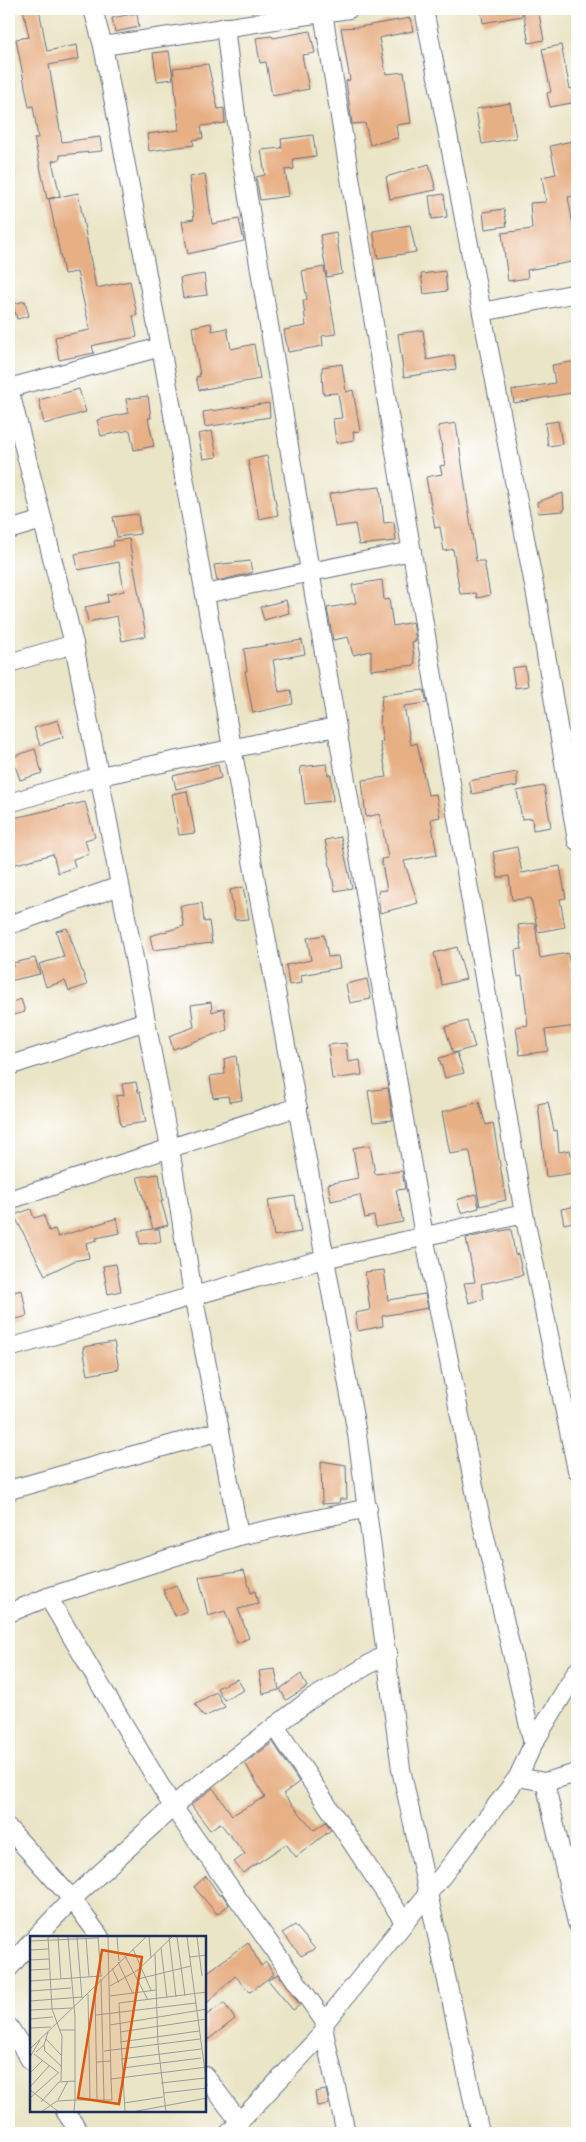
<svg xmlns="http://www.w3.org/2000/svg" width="586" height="2142" viewBox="0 0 586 2142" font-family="Sriracha,sans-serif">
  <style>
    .building { fill: #e7af84 }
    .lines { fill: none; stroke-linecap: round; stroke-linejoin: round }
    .minor-casing { stroke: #646f83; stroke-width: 20 }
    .minor { stroke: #fff; stroke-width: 18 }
    .inset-road { fill: none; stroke: #989c9d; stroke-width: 1 }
    .view { fill: #de5710; fill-opacity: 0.15; stroke: #de5710; stroke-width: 2.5 }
    .inset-edge { fill: none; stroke: #1b2f5e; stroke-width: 2.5 }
  </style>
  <rect width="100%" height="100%" fill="#fff"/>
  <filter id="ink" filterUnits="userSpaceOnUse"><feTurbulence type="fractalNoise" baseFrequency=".02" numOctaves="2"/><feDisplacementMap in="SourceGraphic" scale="10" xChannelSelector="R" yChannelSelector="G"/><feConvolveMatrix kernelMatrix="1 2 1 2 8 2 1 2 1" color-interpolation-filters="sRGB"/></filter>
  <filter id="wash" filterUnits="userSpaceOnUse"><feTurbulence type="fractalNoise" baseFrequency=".0096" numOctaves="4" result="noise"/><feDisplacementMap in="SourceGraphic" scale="20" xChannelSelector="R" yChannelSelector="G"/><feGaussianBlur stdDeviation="1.12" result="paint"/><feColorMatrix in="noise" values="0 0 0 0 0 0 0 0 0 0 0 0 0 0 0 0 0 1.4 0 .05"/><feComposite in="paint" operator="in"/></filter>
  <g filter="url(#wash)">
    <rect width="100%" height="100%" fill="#ebe5c7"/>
    <g id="blocks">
      <g class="building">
        <path d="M23 9H39L47 51 77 45 79 59 49 65 62 142 100 137 102 151 60 155V159L52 161 60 196 47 199 34 138H38L33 106 29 107 16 39 29 37Z"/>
        <path d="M481 9H521L522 16 483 23Z"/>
        <path d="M538 9 544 40 529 43 523 11Z"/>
        <path d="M137 13 139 27 115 32 112 18Z"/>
        <path d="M410 18 413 31 379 38 386 74 404 72 411 123 396 125 398 138 370 145 365 123 352 124 346 81 350 80 341 28 359 27Z"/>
        <path d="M310 31 315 53 302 55 309 89 272 96 266 62 260 63 256 38 272 36 273 38Z"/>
        <path d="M561 45 570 89 575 88 577 102 550 107 547 93 551 92 542 49Z"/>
        <path d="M169 51 173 79 157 81 153 53Z"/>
        <path d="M208 64 218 109 224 108 225 123 201 126 203 138 193 140 194 145 149 151 147 134 179 130 173 68Z"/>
        <path d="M510 103 516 138 482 144 476 109Z"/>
        <path d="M313 135 316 156 293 159 294 169 285 170 289 196 260 200 256 177 265 175 261 150 282 148 281 139Z"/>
        <path d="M572 141 577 195 568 197 573 225H577V261L527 270 528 278 508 281 502 233 532 229 530 203 546 202 542 177 556 174 550 146Z"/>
        <path d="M429 164 436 190 390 199 386 177Z"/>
        <path d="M205 174 212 224 239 219 244 241 188 254 182 221 194 219 189 177Z"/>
        <path d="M78 193 96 288 130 281 137 315 133 316 137 337 103 343 92 346 94 353 59 360 55 337 90 330 77 272 64 274 49 199Z"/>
        <path d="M444 194 447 217 432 219 429 196Z"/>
        <path d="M504 209 507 226 485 229 483 212Z"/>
        <path d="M410 225 416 252 378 258 373 231Z"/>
        <path d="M336 232 342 274 327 277 320 235Z"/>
        <path d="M324 267 336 334 322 336 323 346 288 352 284 330 306 326 303 300H307L302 271Z"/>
        <path d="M445 271 447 291 424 294 421 274Z"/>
        <path d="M204 274 207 295 183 298 180 278Z"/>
        <path d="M25 301 29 316 17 319 13 304Z"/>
        <path d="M211 323 212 331 227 328 231 349 254 344 260 379 199 390 196 377 200 376 192 327Z"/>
        <path d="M423 330 427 360 454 355 456 369 404 377 398 334Z"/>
        <path d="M577 361V392L514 403 512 390 555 383 552 365Z"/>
        <path d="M342 364 346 392 353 390 360 431 353 432 354 440 336 443 333 419 342 418 338 393 323 394 322 367Z"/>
        <path d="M79 389 86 412 44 424 39 400Z"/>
        <path d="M148 396 151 418H148L154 446 134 450 130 430 101 436 97 420 128 413 126 399Z"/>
        <path d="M269 403 270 417 205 427 203 412Z"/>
        <path d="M558 421 562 444 548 446 545 423Z"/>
        <path d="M456 423 476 561H484L490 595 477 598 476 593 460 594 453 549 444 551 440 527 435 528 426 477 442 474 440 466 445 465 438 426Z"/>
        <path d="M212 431 217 457 203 459 198 434Z"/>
        <path d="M267 456 278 515 259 519 248 460Z"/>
        <path d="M380 487 384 523 394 522 396 541 359 545 355 524 335 527 329 494 361 488V489Z"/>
        <path d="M563 493 564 511 538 513 537 502Z"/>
        <path d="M138 514 140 534 117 537 113 517Z"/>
        <path d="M129 539 146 636 122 641 117 616 88 622 85 607 108 602 107 595 124 591 119 562 78 570 75 554 114 546 113 541Z"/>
        <path d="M250 561 252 573 217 581 214 565Z"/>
        <path d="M382 580 384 600 389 599 393 626 413 622 416 641 412 642 415 665 371 670V651L353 655 348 637 333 640 327 608 356 603 352 585Z"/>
        <path d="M286 600 289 613 264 620 260 607Z"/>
        <path d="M302 640 305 654 273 660 279 692 291 690 293 704 253 713 245 671H247L244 649Z"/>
        <path d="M525 666 528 686 515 688 512 668Z"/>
        <path d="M424 690 427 703 404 706 411 745 417 743 428 795 436 794 440 817 431 819 437 855 404 861 418 903 380 913 378 891 387 890 381 859 388 858 380 814 366 817 362 780 387 777 380 742H383L380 724 382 695Z"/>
        <path d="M58 720 63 737 40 745 34 728Z"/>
        <path d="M35 749 42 773 20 780 12 757Z"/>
        <path d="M327 764 328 775H331L333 801 305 804 300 767Z"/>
        <path d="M218 765 221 778 176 789 173 776Z"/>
        <path d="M517 772V786L472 794 469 781Z"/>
        <path d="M544 786 551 827 533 830 532 818 522 819 517 791Z"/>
        <path d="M187 791 195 833 179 835 172 794Z"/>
        <path d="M85 802 95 837 85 840 89 854 73 859 75 867 58 873 53 854 9 866V819Z"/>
        <path d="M341 837 352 888 335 891 325 840Z"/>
        <path d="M517 847 522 873 560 866 566 898 560 899 565 927 538 932 531 898 512 900 509 876 498 878 493 852Z"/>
        <path d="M243 887 249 919 235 920 230 890Z"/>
        <path d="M202 903 204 922 209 921 212 943 153 950 150 936 184 926 180 906Z"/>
        <path d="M535 923 540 958 568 953 577 1004V1026L545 1030 548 1051 520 1055 516 1027 528 1025 522 976 518 977 515 950 522 949 518 925Z"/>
        <path d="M67 928 87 985 69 991 65 981 46 987 39 964 64 957 56 931Z"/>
        <path d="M324 935 328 957 338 956 340 968 301 975 302 983 289 985 286 965 311 960 307 938Z"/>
        <path d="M457 947 466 979 442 985 434 953Z"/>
        <path d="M35 958 40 974 9 981V968L14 966 13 963Z"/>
        <path d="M367 979 371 999 350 1003 346 984Z"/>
        <path d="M21 999 25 1012 9 1016V1003Z"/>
        <path d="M211 1002 212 1012 224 1008 227 1030 173 1049 169 1036 194 1027 191 1005Z"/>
        <path d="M467 1021 475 1047 453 1053 445 1027Z"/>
        <path d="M346 1043 348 1062 360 1060 362 1075 332 1079 328 1045Z"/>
        <path d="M457 1053 464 1073 445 1078 439 1058Z"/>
        <path d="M236 1056 242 1100 229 1102 228 1096 213 1098 210 1076 225 1074 224 1059Z"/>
        <path d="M136 1082 138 1092H140L146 1122 121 1126 116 1096 124 1095 122 1084Z"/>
        <path d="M388 1088 393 1120 373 1122 368 1091Z"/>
        <path d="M479 1102 486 1125 493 1123 506 1200 480 1206 470 1153 469 1151 450 1154 442 1112Z"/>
        <path d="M548 1102 554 1131 557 1130 559 1152 570 1150 574 1173 546 1177 538 1104Z"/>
        <path d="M370 1145 375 1174 402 1171 405 1189 396 1190 403 1222 376 1227 374 1216 365 1218 360 1195 331 1201 328 1184 358 1178 353 1148Z"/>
        <path d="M159 1174 163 1201H161L168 1225 154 1229H159L161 1242 140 1244 138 1231 153 1229 137 1177Z"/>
        <path d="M476 1194 479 1208 461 1213 457 1200Z"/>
        <path d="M295 1196 301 1232 274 1236 268 1200Z"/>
        <path d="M577 1206V1221L564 1224 561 1209Z"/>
        <path d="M31 1209 34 1218 44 1215 49 1231 55 1229 58 1237 117 1218 120 1233 96 1238 97 1240 86 1243 89 1258 74 1261 45 1275 14 1215Z"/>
        <path d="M511 1229 515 1255 518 1254 523 1275 481 1284 484 1299 469 1303 464 1283 475 1282 466 1238Z"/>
        <path d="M116 1264 121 1291 108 1294 103 1266Z"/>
        <path d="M384 1270 388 1300 425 1294 428 1308 382 1316 383 1326 358 1331 355 1313 370 1310 365 1272Z"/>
        <path d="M22 1290 27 1316 9 1321V1293Z"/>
        <path d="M114 1342 119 1369 88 1375 83 1347Z"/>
        <path d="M321 1461 346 1465 347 1499H340L339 1503 322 1504Z"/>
        <path d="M244 1570 251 1593 255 1591 258 1604 238 1609 249 1638 237 1643 225 1611 208 1616 199 1577Z"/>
        <path d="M176 1585 187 1611 175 1616 163 1590Z"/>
        <path d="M275 1669 279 1690 263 1694 259 1671Z"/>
        <path d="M301 1674 307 1687 286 1700 280 1689Z"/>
        <path d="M237 1679 244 1690 224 1700 217 1688Z"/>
        <path d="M216 1692 225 1707 204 1717 195 1704Z"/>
        <path d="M273 1742 299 1782 283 1794 314 1830 326 1822 331 1830 296 1857 286 1844 243 1873 234 1862 245 1854 220 1823 210 1830 191 1805 213 1788 232 1815 265 1797 245 1763Z"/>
        <path d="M206 1876 219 1895 222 1894 229 1905 217 1914 194 1887Z"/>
        <path d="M295 1925 315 1949 301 1956 282 1933Z"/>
        <path d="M248 1942 261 1966 266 1962 274 1974 250 1992 235 1976 205 2005V1974Z"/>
        <path d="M278 1974 300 2005 293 2010 268 1980Z"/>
        <path d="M224 2003 235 2019 205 2042V2016Z"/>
        <path d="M326 2090 329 2104 317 2106 315 2092Z"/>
      </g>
    </g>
  </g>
  <g filter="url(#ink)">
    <use href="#blocks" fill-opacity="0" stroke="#646f83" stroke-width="1"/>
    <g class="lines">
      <defs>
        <g id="minor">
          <path d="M93 9 103 46"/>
          <path d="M424 9 538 606 577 841"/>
          <path d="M323 13 399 476 524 1214 577 1470"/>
          <path d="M225 27 241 155 297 495 424 1236 478 1506 533 1744"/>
          <path d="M482 312 577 293"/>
          <path d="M161 347 250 849 357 1434 401 1769 480 2133"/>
          <path d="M9 530 42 520"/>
          <path d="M205 594 412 551"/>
          <path d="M9 663 74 644"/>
          <path d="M9 803 100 776 336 727"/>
          <path d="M9 925 120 886"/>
          <path d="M9 1066 146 1021"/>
          <path d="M9 1200 298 1107"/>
          <path d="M9 1348 324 1259 524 1214"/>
          <path d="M220 1431 239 1536"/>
          <path d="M9 1490 220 1431 193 1295 170 1148 146 1021 74 644 9 388 161 347 103 46 349 9"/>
          <path d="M48 1597 173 1807 325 2022"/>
          <path d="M9 1613 48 1597 239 1536 368 1508"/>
          <path d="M275 1726 405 1923"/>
          <path d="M518 1777 545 1782 577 1773"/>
          <path d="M545 1782 577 1923"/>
          <path d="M9 1829 72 1899 100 1937"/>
          <path d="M36 1937 72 1899 187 1794 308 1701 388 1653"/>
          <path d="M9 1968 31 1942"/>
          <path d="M9 2027 31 2061"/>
          <path d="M324 2032 346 2133"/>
          <path d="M205 2076 239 2121"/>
          <path d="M65 2111 80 2133"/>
          <path d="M229 2133 324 2032 325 2022 447 1870 518 1777 533 1744 577 1671"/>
        </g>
      </defs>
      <use href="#minor" class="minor-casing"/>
      <use href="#minor" class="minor"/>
    </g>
  </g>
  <g transform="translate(30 1936)">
    <rect width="176" height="176" fill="#ebe5c7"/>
    <path class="inset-road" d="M18 1 22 73 32 100 31 145M28 1 31 43M38 1 45 81V164H82L81 143 177 131M47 1 52 62M68 1 71 40M78 1 81 143M87 1 89 25M119 1 121 22M139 1 146 61M147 1 155 60M157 1 177 150M167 1 172 40M56 2 59 41M0 5 68 2M131 12 137 62M103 13 121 54M0 14 18 13M125 18 128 109 136 176M95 20 118 64M160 21 177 19M0 24 19 23M88 26 103 58M82 32 89 47M0 34 19 33M71 43 74 164M108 43 161 30M0 45 72 40M80 50 108 34 142 1M65 51 67 164M0 55 41 52M58 58 60 164M80 60 126 54M0 65 52 61M0 74 42 72M66 79 166 67M0 83 23 81M80 89 177 73M0 92 21 91M29 94H45M90 96 177 83M16 103 31 119M90 106 169 95M14 109 15 115 32 131M0 113 116 1M74 115 170 103M6 116 14 109 18 96M4 118 29 137M0 121 10 104M91 123 171 113M66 126 81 125M92 132 171 122M0 137 12 125M131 147 175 142M0 151 19 130M0 154 29 176M133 157 177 152M0 162 28 137M28 164 38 145M11 166 29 146 45 145M94 167 133 161M11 176 27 165 45 164 44 176M95 176 89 67 177 56M102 176 177 162"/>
    <path class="view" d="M72 14 112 21 89 168 48 162Z"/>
    <rect width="176" height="176" class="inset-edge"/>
  </g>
  <rect width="586" height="2142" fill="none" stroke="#fff" stroke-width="30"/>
</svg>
